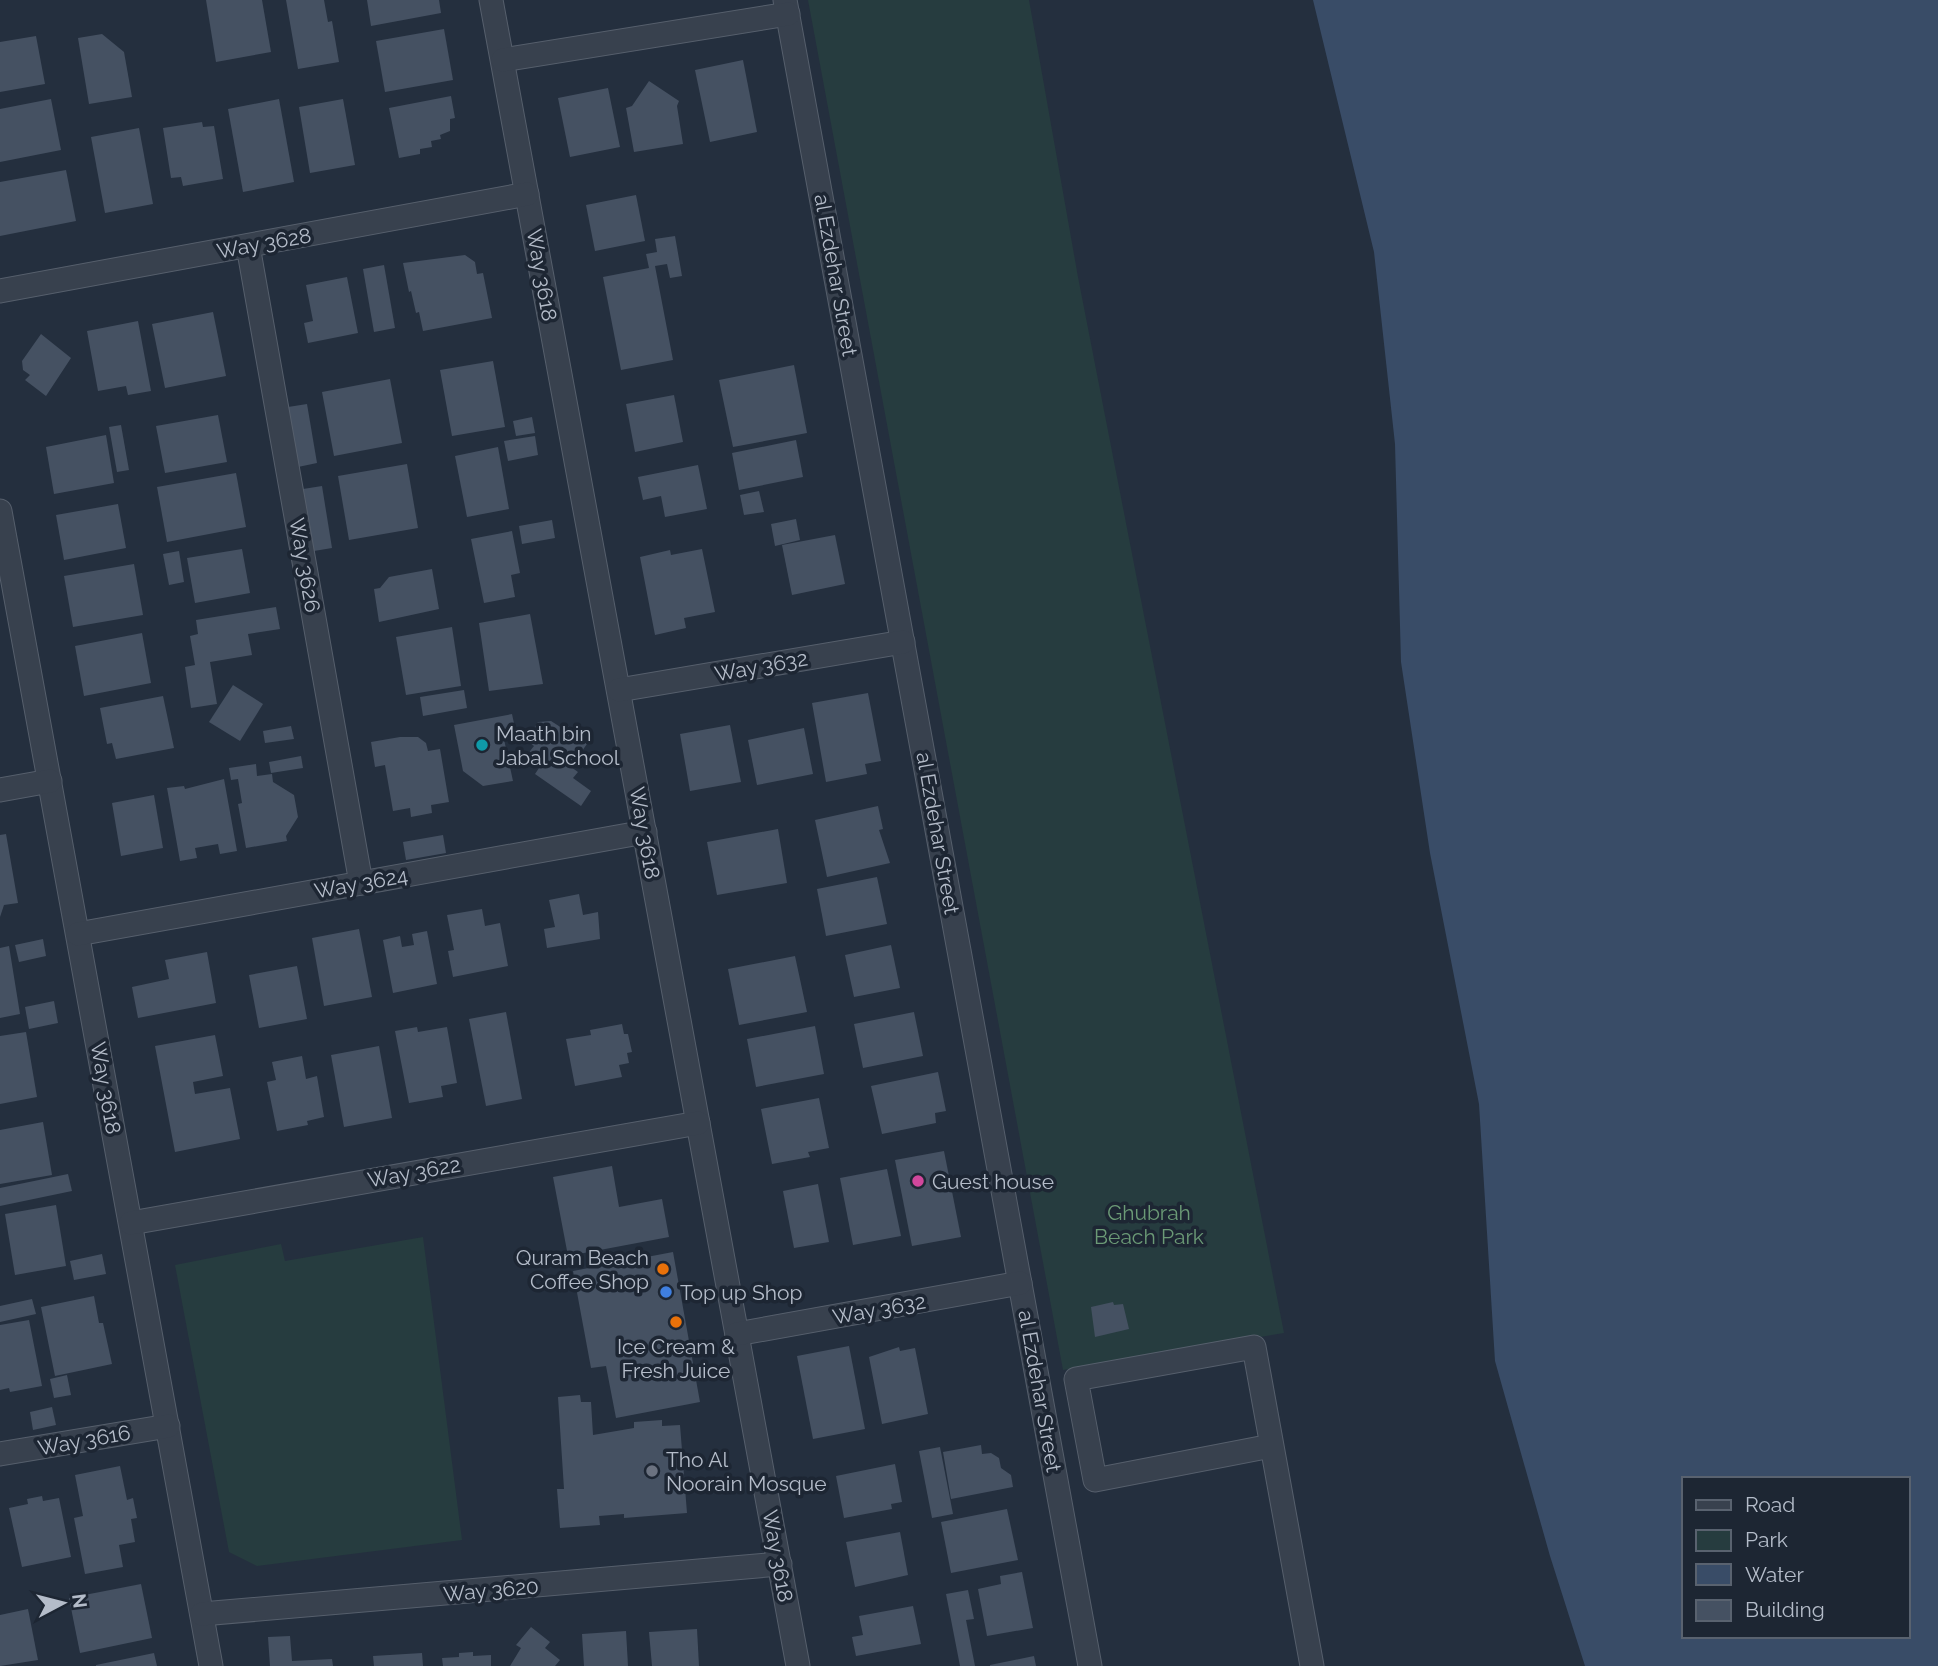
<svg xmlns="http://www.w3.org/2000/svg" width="1938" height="1666" viewBox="0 0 1938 1666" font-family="Raleway,sans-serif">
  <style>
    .green { fill: #263c3f }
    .water { fill: #394c67; fill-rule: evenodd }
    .building { fill: #455162 }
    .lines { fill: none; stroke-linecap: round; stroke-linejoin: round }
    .minor-casing { stroke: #565f6c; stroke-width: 25 }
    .minor { stroke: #38414e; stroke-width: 23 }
    .culture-dot { fill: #0f9aa8; stroke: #1d2633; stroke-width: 2.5 }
    .hotel-dot { fill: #d1479c; stroke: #1d2633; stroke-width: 2.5 }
    .food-dot { fill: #e8710a; stroke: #1d2633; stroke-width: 2.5 }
    .shop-dot { fill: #3f7fe0; stroke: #1d2633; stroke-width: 2.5 }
    .worship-dot { fill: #6b7280; stroke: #1d2633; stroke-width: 2.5 }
    .labels { text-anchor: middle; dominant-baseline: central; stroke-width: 7; stroke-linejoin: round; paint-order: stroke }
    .street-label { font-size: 21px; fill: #b4bcc9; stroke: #1d2633 }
    .poi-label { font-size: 21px; fill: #b4bcc9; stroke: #1d2633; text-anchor: start }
    .park-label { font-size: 21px; fill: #6b9a76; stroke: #1d2633 }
  </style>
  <rect width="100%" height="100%" fill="#242f3e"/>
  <g class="green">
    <path d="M808 0H1029L1078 277 1284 1333 1063 1370Z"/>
    <path d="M423 1237 462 1540 257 1566 229 1552 175 1265 281 1244 285 1261Z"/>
  </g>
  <path class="water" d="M1313 0H1938V1666H1585L1550 1556 1495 1361 1479 1104 1430 853 1401 662 1395 444 1374 252ZM1684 1479H1908V1636H1684Z"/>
  <g class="building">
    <path d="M206 0H262L271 52 216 62Z"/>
    <path d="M286 0H324L328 22 332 21 339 62 298 69Z"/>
    <path d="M367 0H439L441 13 371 26Z"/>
    <path d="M444 29 453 80 385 92 376 41Z"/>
    <path d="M102 34 124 52 132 97 89 104 78 38Z"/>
    <path d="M36 36 45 84 0 92V42Z"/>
    <path d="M743 60 757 132 710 142 695 70Z"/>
    <path d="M649 81 679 101 677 106 683 144 634 152 626 108 632 106Z"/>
    <path d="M608 88 620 147 570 157 558 98Z"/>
    <path d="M451 96 455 118 450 119V131L440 135 441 139 431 141 432 147 420 149V154L399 158 389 108Z"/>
    <path d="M51 99 61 150 0 162V109Z"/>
    <path d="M279 99 294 182 243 192 228 109Z"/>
    <path d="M343 99 355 165 310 173 299 107Z"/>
    <path d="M202 122 203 127 214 126 223 179 183 186 181 177 171 178 163 128Z"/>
    <path d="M139 128 153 204 105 213 91 137Z"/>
    <path d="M66 170 76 221 0 236V182Z"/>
    <path d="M636 195 645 241 595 251 586 205Z"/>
    <path d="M675 236 682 276 670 278 667 264 655 266 673 360 621 370 603 277 649 268 646 254 657 252 655 239Z"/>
    <path d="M465 255 475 262 477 274 483 273 492 318 423 331 419 312 416 313 411 291 409 292 403 263Z"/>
    <path d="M384 265 395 328 374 332 363 269Z"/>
    <path d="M347 277 358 333 308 343 304 323 313 321 306 285Z"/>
    <path d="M213 312 226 376 165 388 152 324Z"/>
    <path d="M138 321 151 391 128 395 126 386 98 391 87 331Z"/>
    <path d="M41 334 71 358 46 396 25 380 30 375 23 370 22 361Z"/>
    <path d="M493 361 505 427 452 436 440 370Z"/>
    <path d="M794 365 807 433 733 447 719 380Z"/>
    <path d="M390 379 402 443 334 456 322 392Z"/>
    <path d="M674 395 683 442 635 452 626 404Z"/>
    <path d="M307 404 317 463 298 467 288 407Z"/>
    <path d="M218 415 227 462 165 473 156 426Z"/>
    <path d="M532 417 535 433 516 436 513 421Z"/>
    <path d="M121 425 129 470 117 472 109 427Z"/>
    <path d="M106 435 114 483 54 494 46 447Z"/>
    <path d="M535 436 538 455 508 461 504 441Z"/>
    <path d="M796 440 803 477 739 490 732 453Z"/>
    <path d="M498 447 509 509 467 517 455 456Z"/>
    <path d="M407 464 418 528 349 540 338 476Z"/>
    <path d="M698 465 707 509 665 517 661 496 643 500 638 477Z"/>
    <path d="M236 473 246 527 167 542 157 487Z"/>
    <path d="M322 486 332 548 314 551 303 489Z"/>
    <path d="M759 491 764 512 744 515 740 495Z"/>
    <path d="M118 504 126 548 64 560 56 515Z"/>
    <path d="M796 519 800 540 775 546 771 524Z"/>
    <path d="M552 520 555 538 522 544 519 526Z"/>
    <path d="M512 531 520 573 511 575 515 597 484 603 471 539Z"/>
    <path d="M835 535 845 584 792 595 782 545Z"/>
    <path d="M242 549 250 593 195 603 187 558Z"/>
    <path d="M702 549 715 612 684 618 686 628 655 635 640 557 670 550 671 555Z"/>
    <path d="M179 551 184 582 169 585 163 554Z"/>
    <path d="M134 564 143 615 73 627 64 576Z"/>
    <path d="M432 569 439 609 379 622 374 589 380 588 389 577Z"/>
    <path d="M276 607 280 629 248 634 252 655 210 662 217 704 191 708 185 667 195 665 190 636 198 634 196 620Z"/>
    <path d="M530 614 543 684 489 691 479 623Z"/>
    <path d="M452 627 461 686 406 695 396 637Z"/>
    <path d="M142 633 151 683 84 696 75 646Z"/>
    <path d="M233 685 263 704 240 741 209 722Z"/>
    <path d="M464 690 467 708 423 716 420 697Z"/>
    <path d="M868 693 881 761 865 764 867 774 826 782 812 703Z"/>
    <path d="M163 696 174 748 116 759 112 743 107 744 100 708Z"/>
    <path d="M512 714 515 728 502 730 513 781 483 786 463 771 454 725Z"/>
    <path d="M551 721 565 730 568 726 589 741 571 767 578 772 573 778 591 791 581 806 535 774 539 768 531 763 530 751 534 746 526 740 538 722Z"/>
    <path d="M730 725 741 782 690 791 680 734Z"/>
    <path d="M291 726 294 739 265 743 263 731Z"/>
    <path d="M804 728 813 774 757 785 748 740Z"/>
    <path d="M400 737H418L426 743 428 751 440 749 449 802 431 805 432 813 411 817 410 808 393 811 385 765 375 767 371 742Z"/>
    <path d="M301 756 303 768 271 773 269 762Z"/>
    <path d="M256 764 257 776 272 774 273 782 294 795 298 817 286 836 287 841 246 848 238 804 242 803 238 779 231 780 229 768Z"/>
    <path d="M224 779 237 851 220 854 218 844 195 848 197 858 180 861 167 788 184 786 185 789Z"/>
    <path d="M154 795 163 848 121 856 112 803Z"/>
    <path d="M878 806 883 829 879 830 890 863 827 877 815 820Z"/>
    <path d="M778 829 787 883 717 895 707 842Z"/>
    <path d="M6 834 18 903 4 905 0 917V835Z"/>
    <path d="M443 835 446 853 406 860 403 842Z"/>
    <path d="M877 877 887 924 826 936 817 889Z"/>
    <path d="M579 894 583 915 598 912 600 939 547 948 544 929 555 927 549 900Z"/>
    <path d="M482 909 485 926 500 923 508 966 453 977 448 951 454 950 447 915Z"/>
    <path d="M359 929 372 997 324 1006 312 938Z"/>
    <path d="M427 931 437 984 393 993 383 940 400 936 402 947 414 945 412 934Z"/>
    <path d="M43 939 46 956 19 962 15 945Z"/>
    <path d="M891 945 900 988 854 997 845 955Z"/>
    <path d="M9 946 20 1014 0 1018V948Z"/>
    <path d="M207 952 216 1003 138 1018 132 987 169 979 165 960Z"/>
    <path d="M795 956 807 1012 739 1025 728 969Z"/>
    <path d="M297 966 307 1019 259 1028 249 975Z"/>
    <path d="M54 1001 58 1023 29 1029 25 1007Z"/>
    <path d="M506 1012 522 1099 486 1106 469 1019Z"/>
    <path d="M914 1012 923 1056 863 1068 854 1024Z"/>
    <path d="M622 1024 624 1034H628L632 1052 627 1053 629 1063 619 1065 622 1077 575 1086 566 1039 591 1035 590 1030Z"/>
    <path d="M815 1026 824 1074 756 1087 747 1039Z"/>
    <path d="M417 1027 418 1032 447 1027 457 1083 441 1086 443 1097 409 1103 395 1031Z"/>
    <path d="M26 1032 37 1097 0 1104V1036Z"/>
    <path d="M215 1035 223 1076 193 1082 195 1094 230 1088 240 1139 175 1152 155 1046Z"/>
    <path d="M379 1046 392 1118 344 1127 331 1055Z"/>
    <path d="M302 1056 306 1079 317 1076 324 1117 307 1121 308 1125 277 1131 267 1082 276 1080 272 1062Z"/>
    <path d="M938 1072 946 1111 935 1113 936 1123 882 1134 871 1086Z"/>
    <path d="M819 1098 829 1148 808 1152 810 1157 772 1164 761 1109Z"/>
    <path d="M43 1122 52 1175 0 1184V1130Z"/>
    <path d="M944 1151 961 1237 912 1246 895 1160Z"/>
    <path d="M612 1166 619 1207 662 1199 669 1237 568 1256 553 1177Z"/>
    <path d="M887 1169 901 1236 853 1245 840 1178Z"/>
    <path d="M68 1174 72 1191 0 1206V1188Z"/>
    <path d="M818 1184 829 1242 794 1248 783 1191Z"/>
    <path d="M56 1205 66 1266 15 1275 5 1214Z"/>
    <path d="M673 1252 700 1402 616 1418 606 1366 591 1368 573 1271Z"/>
    <path d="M102 1254 106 1274 74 1280 70 1261Z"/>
    <path d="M94 1296 99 1323H103L112 1364 55 1376 41 1307Z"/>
    <path d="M32 1299 36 1314 0 1322V1306Z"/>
    <path d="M1113 1302 1114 1305 1123 1304 1129 1329 1095 1337 1091 1307Z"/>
    <path d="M29 1320 42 1386 10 1392 9 1388 0 1390V1325Z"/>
    <path d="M849 1346 865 1429 813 1439 797 1356Z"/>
    <path d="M899 1347 900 1351 915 1348 928 1414 882 1424 869 1357Z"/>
    <path d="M67 1375 71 1395 54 1398 50 1379Z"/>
    <path d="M580 1395 581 1402H591L593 1435 634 1428V1422L662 1420V1426L680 1425 687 1513 624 1518V1514L599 1516 600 1525 560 1528 557 1489H564L558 1397Z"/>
    <path d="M52 1407 56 1425 33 1430 30 1412Z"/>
    <path d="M981 1445 982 1454 991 1453 999 1458 1001 1468 1011 1475 1013 1487 951 1499 943 1452Z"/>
    <path d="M940 1447 953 1514 932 1518 919 1451Z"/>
    <path d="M895 1464 902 1502 891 1504 892 1509 844 1518 836 1476Z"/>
    <path d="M120 1466 127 1500 133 1498 137 1518 131 1519 135 1542 119 1545 123 1567 85 1574 74 1518 83 1516 75 1475Z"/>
    <path d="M42 1496 43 1501 59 1498 71 1557 22 1567 9 1508 28 1504 27 1499Z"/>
    <path d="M1007 1509 1018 1560 951 1573 941 1522Z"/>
    <path d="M900 1532 908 1575 855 1587 846 1542Z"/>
    <path d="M1022 1572 1033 1628 987 1636 978 1589 1001 1584 1000 1576Z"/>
    <path d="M141 1584 152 1638 80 1653 69 1598Z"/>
    <path d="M968 1590 974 1619 966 1620 975 1666H960L946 1594Z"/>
    <path d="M913 1606 921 1644 856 1656 852 1637 863 1635 859 1616Z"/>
    <path d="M28 1609 38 1660 0 1666V1615Z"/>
    <path d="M531 1627 550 1642 545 1648 560 1660 555 1666H510L521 1648 516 1645Z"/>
    <path d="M697 1629 699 1666H652L649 1632Z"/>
    <path d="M626 1631 628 1666H584L582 1634Z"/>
    <path d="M290 1636 292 1661 332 1659 333 1666H270L268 1637Z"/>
    <path d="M473 1652V1656L491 1655V1666H443L442 1658 459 1657V1653Z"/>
    <path d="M154 1653 157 1666H96V1665Z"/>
    <path d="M422 1653 423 1666H374L373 1656Z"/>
    <path d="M1034 1656 1036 1666H990V1665Z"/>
  </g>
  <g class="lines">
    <defs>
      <g id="minor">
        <path d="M491 0 798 1666"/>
        <path d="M785 0 1090 1666"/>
        <path d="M503 60 788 14"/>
        <path d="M248 246 361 883"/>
        <path d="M0 291 527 194"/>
        <path d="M0 511 211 1666"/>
        <path d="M619 690 903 642"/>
        <path d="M0 790 50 781"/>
        <path d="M78 934 645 832"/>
        <path d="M131 1223 698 1123"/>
        <path d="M737 1334 1020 1283"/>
        <path d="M1271 1446 1095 1480 1076 1379 1254 1347 1312 1666"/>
        <path d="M0 1454 168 1426"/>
        <path d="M202 1614 780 1564"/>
      </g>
    </defs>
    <use href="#minor" class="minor-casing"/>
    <use href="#minor" class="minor"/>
  </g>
  <circle class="culture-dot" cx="482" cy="745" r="7"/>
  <circle class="hotel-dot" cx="918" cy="1181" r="7"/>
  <g class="food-dot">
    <circle cx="663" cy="1269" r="7"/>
    <circle cx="676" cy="1322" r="7"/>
  </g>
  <circle class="shop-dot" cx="666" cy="1292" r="7"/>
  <circle class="worship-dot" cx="652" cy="1471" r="7"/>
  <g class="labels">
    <g class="street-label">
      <text transform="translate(264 243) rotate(-10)">Way 3628</text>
      <text transform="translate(542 275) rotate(80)">Way 3618</text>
      <text transform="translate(836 275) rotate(80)">al Ezdehar Street</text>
      <text transform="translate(305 565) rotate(80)">Way 3626</text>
      <text transform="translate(761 666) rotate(-10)">Way 3632</text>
      <text transform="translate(645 833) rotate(80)">Way 3618</text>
      <text transform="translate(938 833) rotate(80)">al Ezdehar Street</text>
      <text transform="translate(361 883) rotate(-10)">Way 3624</text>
      <text transform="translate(106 1088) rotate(80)">Way 3618</text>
      <text transform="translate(414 1172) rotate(-10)">Way 3622</text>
      <text transform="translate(879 1309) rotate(-10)">Way 3632</text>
      <text transform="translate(1040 1391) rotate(80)">al Ezdehar Street</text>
      <text transform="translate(84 1440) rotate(-10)">Way 3616</text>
      <text transform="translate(778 1556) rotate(80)">Way 3618</text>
      <text transform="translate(491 1590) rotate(-5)">Way 3620</text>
    </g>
    <g class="poi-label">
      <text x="496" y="733">Maath bin<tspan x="496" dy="24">Jabal School</tspan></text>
      <text x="932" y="1181">Guest house</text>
      <text x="649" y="1257" text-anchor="end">Quram Beach<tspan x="649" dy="24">Coffee Shop</tspan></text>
      <text x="680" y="1292">Top up Shop</text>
      <text x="676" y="1346" text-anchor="middle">Ice Cream &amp;<tspan x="676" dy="24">Fresh Juice</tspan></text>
      <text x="666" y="1459">Tho Al<tspan x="666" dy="24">Noorain Mosque</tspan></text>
    </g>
    <g class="park-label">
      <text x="1149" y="1212">Ghubrah<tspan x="1149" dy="24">Beach Park</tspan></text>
    </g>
  </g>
  <rect x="1682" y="1477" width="228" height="161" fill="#1d2633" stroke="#59626f" stroke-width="2"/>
  <rect x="1696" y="1500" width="35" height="10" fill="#38414e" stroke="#59626f" stroke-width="2"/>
  <text x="1745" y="1512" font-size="21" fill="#b4bcc9">Road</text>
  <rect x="1696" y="1530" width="35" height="21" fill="#263c3f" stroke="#59626f" stroke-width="2"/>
  <text x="1745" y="1547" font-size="21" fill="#b4bcc9">Park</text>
  <rect x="1696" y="1564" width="35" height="21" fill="#394c67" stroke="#59626f" stroke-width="2"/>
  <text x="1745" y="1582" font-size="21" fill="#b4bcc9">Water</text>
  <rect x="1696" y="1600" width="35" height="21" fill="#455162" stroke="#59626f" stroke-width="2"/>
  <text x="1745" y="1617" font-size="21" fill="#b4bcc9">Building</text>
  <g transform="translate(63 1603) rotate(83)" stroke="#1d2633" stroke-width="5" paint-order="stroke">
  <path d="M0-5L12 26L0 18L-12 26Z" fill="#b4bcc9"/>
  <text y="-10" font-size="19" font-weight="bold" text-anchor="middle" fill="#b4bcc9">N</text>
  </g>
</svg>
